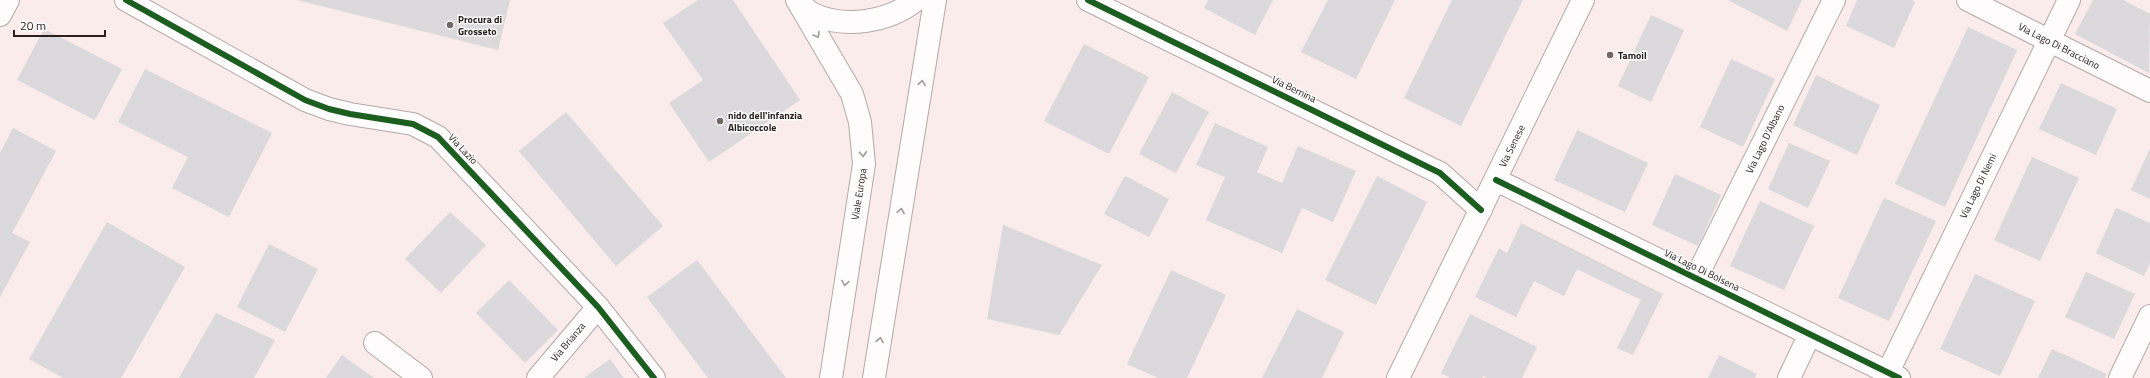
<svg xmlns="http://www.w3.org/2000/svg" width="2150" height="378" viewBox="0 0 2150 378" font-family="'Titillium Web',sans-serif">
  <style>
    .building { fill: #dbd9db }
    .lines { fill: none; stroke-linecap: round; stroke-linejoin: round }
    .minor-casing { stroke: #b4a9a7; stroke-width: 24 }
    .tertiary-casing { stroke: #b4a9a7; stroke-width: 24 }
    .secondary-casing { stroke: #b4a9a7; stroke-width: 24 }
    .minor { stroke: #fefcfc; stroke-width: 22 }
    .tertiary { stroke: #fefcfc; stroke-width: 22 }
    .secondary { stroke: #fefcfc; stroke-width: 22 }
    .cycleway-casing { stroke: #fbfbfb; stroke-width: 8 }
    .cycleway { stroke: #1b5e20; stroke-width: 6 }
    .oneway { stroke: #9f9998 }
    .poi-dot { fill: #726765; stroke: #fbfbfb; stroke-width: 1.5 }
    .labels { text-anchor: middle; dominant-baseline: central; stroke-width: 3; stroke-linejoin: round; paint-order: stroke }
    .poi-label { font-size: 10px; font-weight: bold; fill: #2a201e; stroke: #fbfbfb; text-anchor: start }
    .street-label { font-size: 10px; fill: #2a201e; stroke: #fbfbfb }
  </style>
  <rect width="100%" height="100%" fill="#f9ecea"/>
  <g class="building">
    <path d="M297 0H510L498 50Z"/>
    <path d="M698 0H733L800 100 709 162 669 103 703 80 663 23Z"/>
    <path d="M1208 0H1273L1255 35 1204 8Z"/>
    <path d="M1328 0H1395L1356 79 1301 52Z"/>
    <path d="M1452 0H1523L1461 126 1404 98Z"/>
    <path d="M1728 0H1802L1787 31Z"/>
    <path d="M1857 0H1911L1915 2 1894 48 1846 26Z"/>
    <path d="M2093 0H2123L2150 14 2149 73 2075 34Z"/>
    <path d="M1651 15 1684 30 1651 102 1618 86Z"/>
    <path d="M1968 27 2017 50 1945 207 1895 184Z"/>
    <path d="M44 29 122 69 95 120 17 80Z"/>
    <path d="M1084 44 1149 77 1109 154 1044 121Z"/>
    <path d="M1731 59 1775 79 1743 147 1700 127Z"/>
    <path d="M145 69 272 133 229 217 172 188 188 157 118 122Z"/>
    <path d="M1816 75 1880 105 1857 155 1793 125Z"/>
    <path d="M2061 83 2117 109 2096 155 2039 129Z"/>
    <path d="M1172 92 1209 112 1176 173 1139 154Z"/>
    <path d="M566 112 663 226 616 266 519 151Z"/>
    <path d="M1215 123 1268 147 1257 172 1282 183 1298 146 1356 171 1333 222 1302 208 1282 253 1206 220 1225 177 1196 165Z"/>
    <path d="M13 128 56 151 12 233 30 242 0 297V153Z"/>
    <path d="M1577 130 1648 163 1625 212 1554 180Z"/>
    <path d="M1789 143 1830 161 1808 208 1768 189Z"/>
    <path d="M2150 148V199L2131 190Z"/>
    <path d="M2032 157 2079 178 2040 261 1994 240Z"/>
    <path d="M1675 174 1721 195 1698 246 1652 225Z"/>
    <path d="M1125 176 1169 199 1149 237 1104 214Z"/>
    <path d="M1377 176 1427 202 1376 305 1325 280Z"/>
    <path d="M1884 198 1936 221 1889 321 1838 298Z"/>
    <path d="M1760 201 1814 226 1784 290 1730 266Z"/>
    <path d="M2116 208 2150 223V263L2144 276 2096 253Z"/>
    <path d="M450 212 486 245 441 293 405 259Z"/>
    <path d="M107 222 185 267 121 378H63L29 359Z"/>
    <path d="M1521 223 1663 294 1633 355 1617 348 1641 300 1577 269 1564 296 1534 281 1516 317 1475 297 1499 248 1507 253Z"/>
    <path d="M1003 225 1102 265 1059 335 987 319Z"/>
    <path d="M269 244 318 269 285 332 237 307Z"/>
    <path d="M697 260 786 378H708L647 297Z"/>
    <path d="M1171 270 1226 295 1187 378H1158L1127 364Z"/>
    <path d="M2086 272 2135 294 2114 339 2065 317Z"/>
    <path d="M1975 274 2035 301 2000 376 1940 349Z"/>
    <path d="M509 280 558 330 525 363 476 313Z"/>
    <path d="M1297 309 1344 332 1322 378H1262Z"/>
    <path d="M216 313 275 340 254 378H179Z"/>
    <path d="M1470 314 1537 347 1522 378H1487L1483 376 1482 378H1450L1441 373Z"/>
    <path d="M2052 349 2107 374 2105 378H2038Z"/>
    <path d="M342 355 374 378H326Z"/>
    <path d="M1719 355 1757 374 1755 378H1708Z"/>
    <path d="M610 359 624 378H584Z"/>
  </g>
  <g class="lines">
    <defs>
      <g id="minor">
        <path d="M126 0 305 100 329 109 350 114 413 124 438 137 598 307 654 378"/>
        <path d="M1088 0 1440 173 1481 210"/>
        <path d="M1968 0 2150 91"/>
        <path d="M0 15 8 0"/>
        <path d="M1496 180 1899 378"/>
        <path d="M1696 278 1834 0"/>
        <path d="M375 343 421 378"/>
        <path d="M1888 372 2069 0"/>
        <path d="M538 378 598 307"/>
        <path d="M1789 378 1810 334"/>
        <path d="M2120 378 2150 316"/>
      </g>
      <g id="tertiary">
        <path d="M797 0 852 94 860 122 864 164 831 378"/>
        <path d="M799 2C803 6 808 12 813 14 845 29 889 22 916 0"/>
        <path d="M874 378 935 0"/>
      </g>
      <path id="secondary" d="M1398 378 1583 0"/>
    </defs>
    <use href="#minor" class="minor-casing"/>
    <use href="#tertiary" class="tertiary-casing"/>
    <use href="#secondary" class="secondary-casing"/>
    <use href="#minor" class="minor"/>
    <use href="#tertiary" class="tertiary"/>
    <use href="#secondary" class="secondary"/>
    <defs>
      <g id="cycleway">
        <path d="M126 0 305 100 329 109 350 114 413 124 438 137 598 307 654 378"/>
        <path d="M1088 0 1440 173 1481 210"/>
        <path d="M1496 180 1899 378"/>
      </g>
    </defs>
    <use href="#cycleway" class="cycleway-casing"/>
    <use href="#cycleway" class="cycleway"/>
  </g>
  <defs><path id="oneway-chevron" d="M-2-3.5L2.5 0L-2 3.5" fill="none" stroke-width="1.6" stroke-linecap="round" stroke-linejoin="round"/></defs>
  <g class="oneway">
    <use href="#oneway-chevron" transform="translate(817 35) rotate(60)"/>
    <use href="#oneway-chevron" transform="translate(922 83) rotate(-81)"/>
    <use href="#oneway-chevron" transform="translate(863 154) rotate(86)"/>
    <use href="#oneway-chevron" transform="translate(901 211) rotate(-81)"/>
    <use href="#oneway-chevron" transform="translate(845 283) rotate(99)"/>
    <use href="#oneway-chevron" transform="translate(880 340) rotate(-80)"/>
  </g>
  <g class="poi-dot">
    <circle cx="450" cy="25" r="4"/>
    <circle cx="1610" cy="55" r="4"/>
    <circle cx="720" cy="121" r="4"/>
  </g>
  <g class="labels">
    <g class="poi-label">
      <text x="458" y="19">Procura di<tspan x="458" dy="12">Grosseto</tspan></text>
      <text x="1618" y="55">Tamoil</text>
      <text x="728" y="115">nido dell'infanzia<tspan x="728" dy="12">Albicoccole</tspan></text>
    </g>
    <g class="street-label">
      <text transform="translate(2059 46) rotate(27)">Via Lago Di Bracciano</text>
      <text transform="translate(1294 89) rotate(26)">Via Bernina</text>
      <text transform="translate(1765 139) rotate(-64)">Via Lago D'Albano</text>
      <text transform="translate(1512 146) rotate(-64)">Via Senese</text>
      <text transform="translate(463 149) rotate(47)">Via Lazio</text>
      <text transform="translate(1978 186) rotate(-64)">Via Lago Di Nemi</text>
      <text transform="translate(859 194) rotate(-81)">Viale Europa</text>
      <text transform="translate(1702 270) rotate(26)">Via Lago Di Bolsena</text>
      <text transform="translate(568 342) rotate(-50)">Via Brianza</text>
    </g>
  </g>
  <path d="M14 30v6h91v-6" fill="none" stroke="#2a201e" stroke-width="2"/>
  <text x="20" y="30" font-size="12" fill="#2a201e" stroke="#fbfbfb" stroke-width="3" paint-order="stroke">20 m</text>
</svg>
